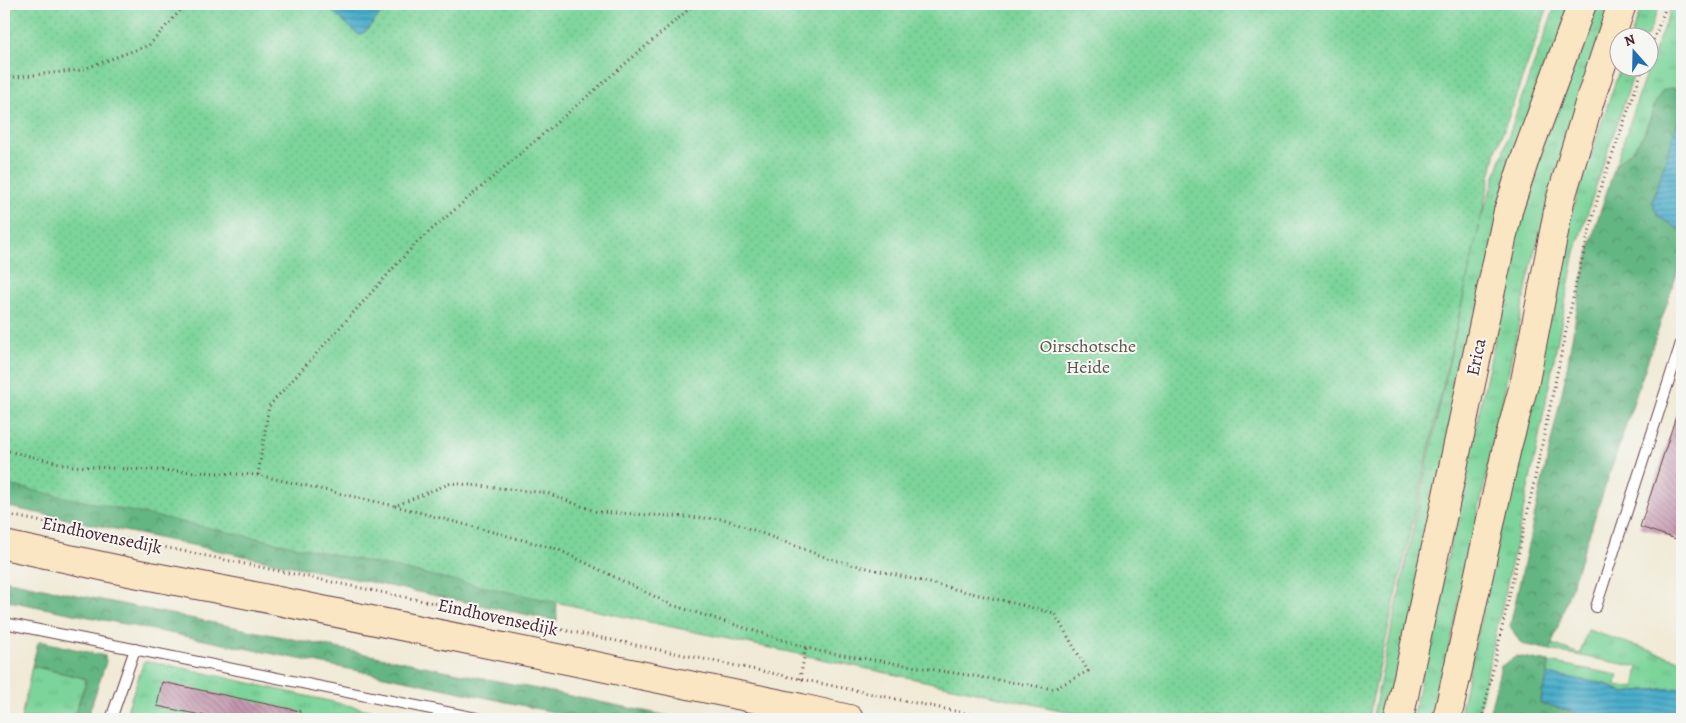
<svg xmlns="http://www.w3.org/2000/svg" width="1686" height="723" viewBox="0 0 1686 723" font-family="Alegreya,serif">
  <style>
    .grass { fill: url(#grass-tufts); stroke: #627a62 }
    .forest { fill: url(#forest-crowns); stroke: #576a56 }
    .park { fill: url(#park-dots); stroke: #627a62 }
    .water { fill: url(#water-rules); stroke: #4a667a }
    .building { fill: url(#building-back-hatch) }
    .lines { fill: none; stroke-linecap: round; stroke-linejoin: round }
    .lane-casing { stroke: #633d45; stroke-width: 12 }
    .secondary-casing { stroke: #633d45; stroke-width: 30 }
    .path { stroke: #633d45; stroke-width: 3; stroke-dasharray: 1 4; stroke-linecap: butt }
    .lane { stroke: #fff; stroke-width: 10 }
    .secondary { stroke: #fbe6c4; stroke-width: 28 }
    .labels { text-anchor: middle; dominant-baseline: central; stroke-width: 4; stroke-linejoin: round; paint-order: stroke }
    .park-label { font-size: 18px; fill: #59554c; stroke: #f6f6f2 }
    .street-label { font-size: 18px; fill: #4a1f2b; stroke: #f6f6f2 }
  </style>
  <defs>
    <pattern id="grass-tufts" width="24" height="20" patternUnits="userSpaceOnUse" patternTransform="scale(1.25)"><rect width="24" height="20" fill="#7bd49a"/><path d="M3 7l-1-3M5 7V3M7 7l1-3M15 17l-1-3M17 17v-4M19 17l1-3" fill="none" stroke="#6cb685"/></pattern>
    <pattern id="forest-crowns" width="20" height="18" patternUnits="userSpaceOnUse" patternTransform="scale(1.25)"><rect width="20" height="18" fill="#64b682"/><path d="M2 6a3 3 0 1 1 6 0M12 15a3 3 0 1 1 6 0" fill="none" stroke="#54936b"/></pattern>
    <pattern id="park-dots" width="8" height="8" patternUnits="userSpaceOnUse" patternTransform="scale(1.25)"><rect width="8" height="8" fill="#7bd49a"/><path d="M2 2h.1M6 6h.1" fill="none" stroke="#6cb685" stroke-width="1.8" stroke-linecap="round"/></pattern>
    <pattern id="water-rules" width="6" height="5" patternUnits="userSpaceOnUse" patternTransform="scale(1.25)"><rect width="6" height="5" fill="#4baeca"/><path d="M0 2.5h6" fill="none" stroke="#408da4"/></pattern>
    <pattern id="building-back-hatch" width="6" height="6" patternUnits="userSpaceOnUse" patternTransform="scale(1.25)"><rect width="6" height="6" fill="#c497ae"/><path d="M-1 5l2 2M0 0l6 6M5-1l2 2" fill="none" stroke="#a17b8e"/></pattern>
  </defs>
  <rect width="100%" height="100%" fill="#f6f6f2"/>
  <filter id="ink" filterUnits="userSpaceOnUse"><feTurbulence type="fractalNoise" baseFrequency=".02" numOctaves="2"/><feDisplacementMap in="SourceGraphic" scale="10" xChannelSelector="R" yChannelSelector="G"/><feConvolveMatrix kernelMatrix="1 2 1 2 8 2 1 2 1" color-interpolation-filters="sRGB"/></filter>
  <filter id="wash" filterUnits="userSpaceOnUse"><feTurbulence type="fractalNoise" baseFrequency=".0096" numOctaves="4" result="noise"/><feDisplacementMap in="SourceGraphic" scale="20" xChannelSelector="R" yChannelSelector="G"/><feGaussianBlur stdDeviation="1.12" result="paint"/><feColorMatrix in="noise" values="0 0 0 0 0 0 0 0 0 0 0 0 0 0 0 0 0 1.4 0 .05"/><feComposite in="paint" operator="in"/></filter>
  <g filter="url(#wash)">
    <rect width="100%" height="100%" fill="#f0ead6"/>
    <g class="grass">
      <path d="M1556 4H1574L1388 719H1372L1479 224 1521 99Z"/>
      <path d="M1589 4H1616L1534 253 1434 719H1412L1504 297 1518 201Z"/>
      <path d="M1643 4H1660L1647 37H1630Z"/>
      <path d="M1673 4H1682V91L1671 88 1656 102 1644 134 1633 150 1616 164 1649 64Z"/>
      <path d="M1620 68H1636L1596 186 1575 252 1535 457 1477 719H1459L1542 330 1573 207Z"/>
      <path d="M1588 630 1682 661V688L1644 690 1624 693 1606 684 1548 674 1549 662 1618 675 1616 685 1634 688 1638 667 1550 650 1552 644 1580 654Z"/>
      <path d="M145 661 179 667 408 719H124L143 664Z"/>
      <path d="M32 666 80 677 85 679V684L73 719H21Z"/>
    </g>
    <g class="forest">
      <path d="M1671 88 1682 91C1682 127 1663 167 1652 202L1659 217 1682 231V259L1550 650 1521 644 1510 626 1565 379 1582 280 1596 224 1616 164 1633 150 1644 134 1656 102 1663 90Z"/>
      <path d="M4 471 556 587 557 621 4 506Z"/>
      <path d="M4 580 683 719H585L414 682 4 600Z"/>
      <path d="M40 641 105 656 106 662 87 719H73L85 684V679L80 677 32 666 38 643Z"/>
      <path d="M1517 656 1549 662 1548 674 1540 703 1582 714 1633 719H1488L1501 666Z"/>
    </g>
    <path class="park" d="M4 4H1549L1496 151 1368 719H1102L4 484Z"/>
    <g class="water">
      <path d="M324 4H389L365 32 359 35Z"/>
      <path d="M1682 105V231L1659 217 1652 202 1675 131Z"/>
      <path d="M1548 674 1606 684 1624 693 1644 690 1682 688V719H1633L1582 714 1540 703Z"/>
    </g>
    <g id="blocks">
      <g class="building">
        <path d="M1679 407 1682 408V541L1640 527Z"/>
        <path d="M162 682 300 711 299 719H220L157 706Z"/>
      </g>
    </g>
  </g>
  <g filter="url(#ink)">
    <use href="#blocks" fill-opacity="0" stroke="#633d45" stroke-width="1"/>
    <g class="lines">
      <defs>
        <g id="lane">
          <path d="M1596 607 1682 340"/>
          <path d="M4 623 481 719"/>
          <path d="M111 719 135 649"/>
        </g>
        <g id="secondary">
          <path d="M4 545 134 573 244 594 801 708 849 719"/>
          <path d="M1399 719 1508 211 1524 162 1582 4"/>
          <path d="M1447 719 1507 447 1525 381 1560 201 1591 97 1622 4"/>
        </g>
      </defs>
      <use href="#lane" class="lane-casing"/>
      <use href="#secondary" class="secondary-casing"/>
      <g class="path">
        <path d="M1648 54 1667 4"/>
        <path d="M4 78 81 70 149 45 186 4"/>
        <path d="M4 450 72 466 258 475 395 506 451 483 547 493 597 512 724 519 830 559 1054 613 1088 671 1054 689 818 651 672 605 557 549 395 506"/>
        <path d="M258 475 269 406 417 242 695 4"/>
        <path d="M4 514 993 719"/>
        <path d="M800 679 806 647"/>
        <path d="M1482 719 1527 515 1577 279 1599 193 1643 68"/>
      </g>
      <use href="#lane" class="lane"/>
      <use href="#secondary" class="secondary"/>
    </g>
  </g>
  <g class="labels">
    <g class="park-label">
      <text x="1088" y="346">Oirschotsche<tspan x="1088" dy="21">Heide</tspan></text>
    </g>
    <g class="street-label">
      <text transform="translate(1476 357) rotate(-78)">Erica</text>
      <text transform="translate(102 535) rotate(12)">Eindhovensedijk</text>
      <text transform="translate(498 617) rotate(12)">Eindhovensedijk</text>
    </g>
  </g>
  <rect width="1686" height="723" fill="none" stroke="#f6f6f2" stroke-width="20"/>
  <g transform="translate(1634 52) rotate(340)"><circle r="24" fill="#f6f6f2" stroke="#b1a0a2"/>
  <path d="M0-4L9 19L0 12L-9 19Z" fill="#1f6fb2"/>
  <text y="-8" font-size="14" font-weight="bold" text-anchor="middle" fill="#4a1f2b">N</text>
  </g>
</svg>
